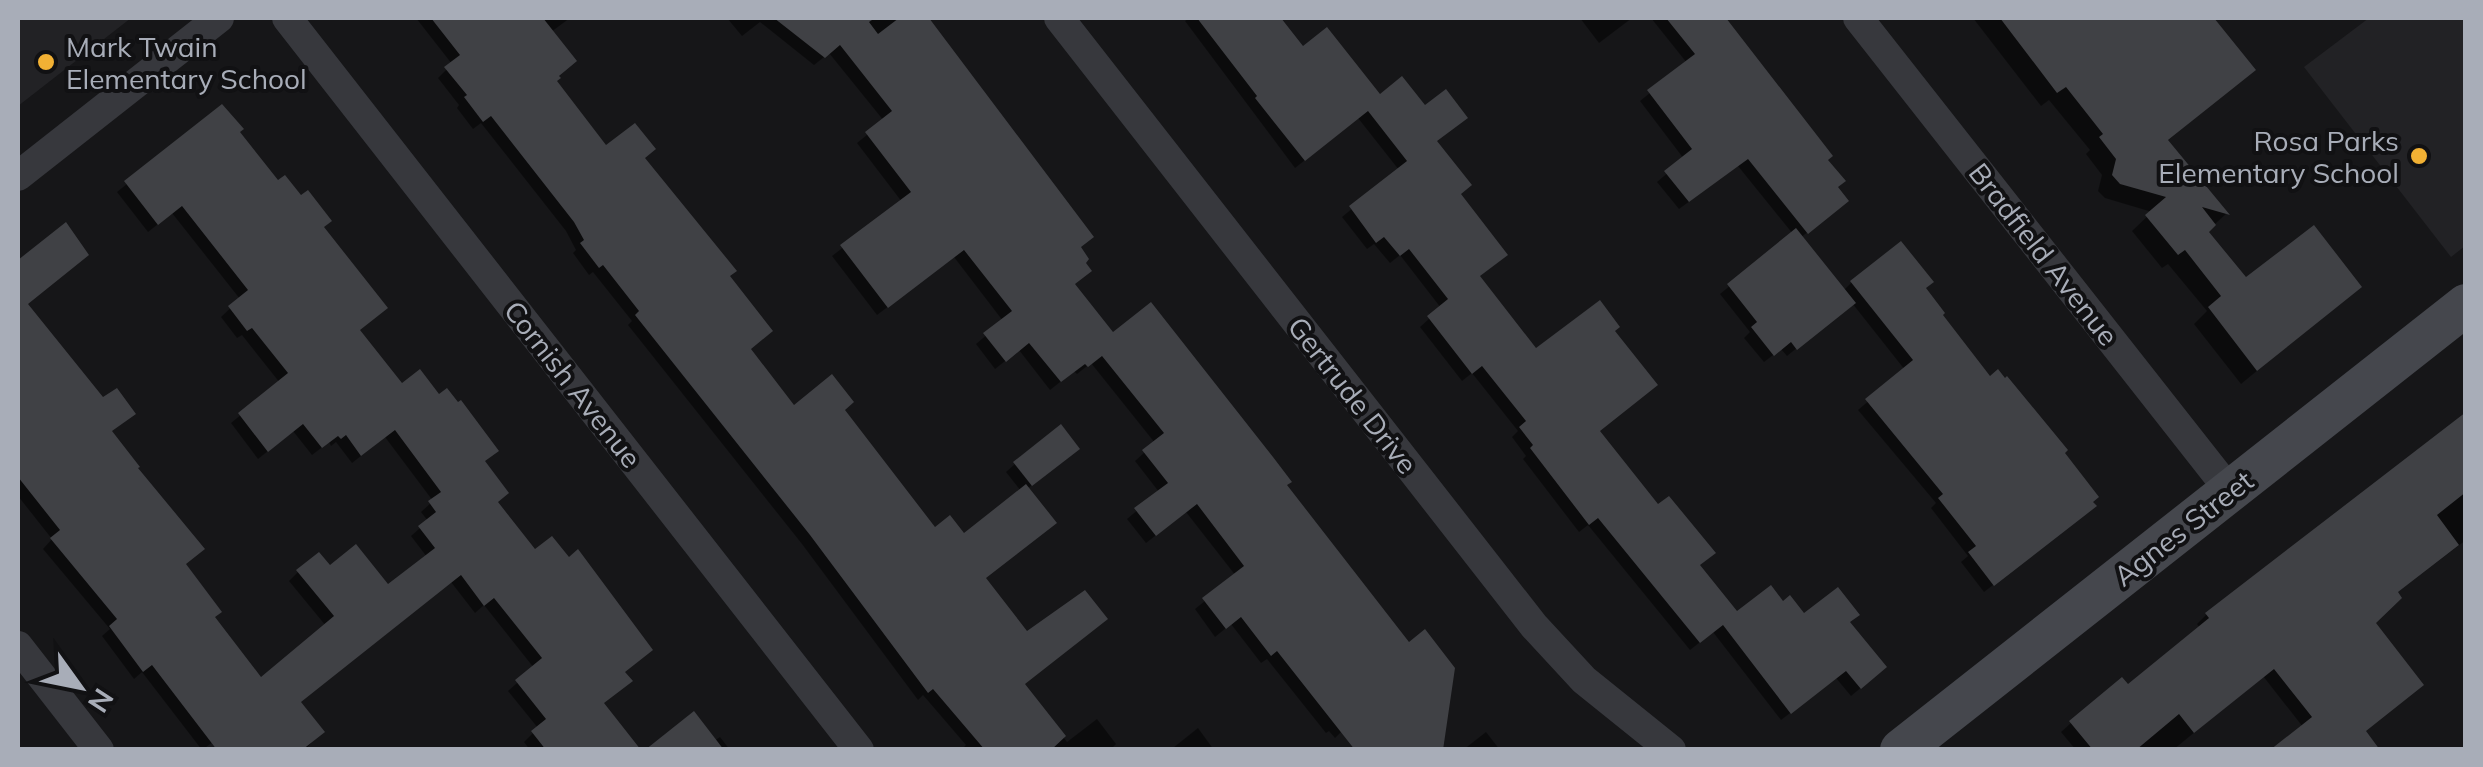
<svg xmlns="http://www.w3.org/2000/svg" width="2483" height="767" viewBox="0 0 2483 767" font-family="Mulish,sans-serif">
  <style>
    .built { fill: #222225 }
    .shadow { fill: #0007 }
    .building { fill: #404145 }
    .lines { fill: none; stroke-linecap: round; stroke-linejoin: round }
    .street { stroke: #37383d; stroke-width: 30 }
    .secondary { stroke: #45474d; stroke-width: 42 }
    .poi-dot { fill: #f2b134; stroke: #111113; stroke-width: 4 }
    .labels { text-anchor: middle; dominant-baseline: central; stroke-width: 8; stroke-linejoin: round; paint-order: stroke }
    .poi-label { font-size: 28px; fill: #a8adb8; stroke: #111113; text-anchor: start }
    .street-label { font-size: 28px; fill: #a8adb8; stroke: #111113 }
  </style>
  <rect width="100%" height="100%" fill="#161618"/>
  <g class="built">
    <path d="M18 18H131L18 106Z"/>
    <path d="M2369 18H2465V246L2451 257 2304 67Z"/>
  </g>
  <g class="shadow">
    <path d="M416 18H570L551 32 565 70 554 82 606 149 643 159 728 276 748 350 794 408 842 411 935 530 963 536 1021 491 1006 472 1015 464 1068 457 1027 489 983 579 1023 685 1067 742 1097 719 1116 744 1110 750H961L966 745 923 695 918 700 802 544 628 325 632 321 593 272 589 275 573 253 576 250 566 231 481 123 473 129 457 108 459 105 438 78 452 64Z"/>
    <path d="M727 18H925L977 82 1078 248 1073 285 1113 336 1284 486 1341 732 1335 738 1329 731 1326 733 1267 659 1261 663 1231 624 1215 637 1195 609 1236 576 1186 512 1146 543 1127 519 1159 492 1135 461 1155 443 1091 363 1077 374 1074 371 1050 390 1019 350 995 369 976 344 1003 321 954 257 877 315 832 256 902 202 857 143 884 121 829 53 814 65 760 22 742 36Z"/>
    <path d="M1189 18H1278L1303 49 1380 97 1435 142 1459 195 1478 277 1536 351 1612 331 1597 432 1736 614 1782 605 1803 617 1848 623 1875 676 1851 696 1836 678 1781 720 1713 632 1690 650 1588 525 1579 532 1523 459 1526 456 1512 437 1518 431 1472 373 1462 381 1420 327 1441 308 1400 255 1390 263 1374 244 1367 249 1342 217 1399 170 1358 118 1295 168 1185 21Z"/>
    <path d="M1580 18H1632L1599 43Z"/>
    <path d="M1651 18H1722L1830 156 1826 160 1835 188 1837 209 1800 238 1843 291 1852 282 1923 289 1990 380 2062 453 2085 514 1984 592 1961 562 1968 556 1931 508 1936 503 1858 410 1905 370 1852 303 1787 356 1781 349 1764 362 1744 338 1750 332 1720 294 1793 234 1738 166 1679 209 1657 182 1684 159 1640 101 1687 63Z"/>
    <path d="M1973 18H2211L2252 70 2166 142 2226 214 2206 232 2246 281 2359 287 2241 384 2194 324 2207 311 2168 264 2162 268 2132 231 2152 212 2105 198 2098 191 2102 175 2086 154 2090 150 2049 100 2041 106Z"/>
    <path d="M222 107 237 133 278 184 322 228 358 331 401 387 483 462 495 503 623 673 602 704 638 750H530L524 742 538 728 508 691 534 668 484 605 475 613 451 582 299 703 321 732 305 750H258L239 723 202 750 142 672 134 679 102 636 110 629 43 549 52 539 18 496V295L103 401 124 422 110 432 212 618 261 680 326 626 289 581 298 572 329 568 387 588 427 557 411 536 428 521 421 512 433 501 385 437 352 463 336 442 331 446 329 442 312 455 293 431 258 459 231 423 280 383 242 335 237 338 221 317 240 299 172 213 148 232 117 192Z"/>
    <path d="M2466 413V540L2395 594 2373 623 2363 732 2303 727 2263 676 2173 750H2076L2061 732 2071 723 2128 687 2200 628 2197 624 2206 615Z"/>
    <path d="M1198 728 1214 750H1171L1173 748Z"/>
    <path d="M1486 732 1500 750H1463Z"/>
    <path d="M720 737 730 750H649L714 741Z"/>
  </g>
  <g class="building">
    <path d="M431 18H543L577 61 559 76 561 78 557 81 606 145 635 123 656 149 645 158 737 271 730 276 773 331 751 349 794 405 832 374 854 402 845 410 935 527 950 515 964 533 1026 484 1057 523 986 578 1027 631 1085 590 1108 619 1025 684 1066 736 1051 750H985L933 689 928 693 810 535 635 315 639 311 603 265 599 268 580 243 584 240 574 222 491 116 483 122 464 97 467 95 444 67 460 55Z"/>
    <path d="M774 18H875L869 22 878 34 899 18H929L1094 237 1081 247 1089 259 1086 263 1092 271 1075 284 1113 332 1151 302 1273 457 1292 482 1287 485 1409 642 1425 629 1455 668 1443 750H1355L1277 651 1271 656 1241 617 1226 629 1202 598 1244 566 1197 504 1156 536 1134 508 1168 483 1142 450 1164 433 1102 356 1088 367 1085 364 1061 382 1029 343 1006 362 983 333 1012 311 964 250 888 308 840 245 911 192 865 132 892 111 840 45 825 58Z"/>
    <path d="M1197 18H1281L1303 46 1327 27 1380 94 1402 76 1425 105 1446 89 1468 118 1437 141 1472 185 1461 194 1508 255 1480 276 1536 348 1600 300 1620 327 1615 331 1658 385 1600 431 1658 504 1669 496 1716 553 1700 565 1737 611 1771 585 1783 601 1790 595 1804 613 1838 587 1860 615 1850 622 1887 667 1861 689 1846 671 1791 714 1723 625 1700 643 1598 518 1589 525 1530 448 1533 445 1519 427 1526 421 1482 366 1472 374 1427 316 1448 299 1409 249 1400 256 1384 237 1376 243 1349 206 1407 161 1368 111 1305 161 1255 98 1257 96Z"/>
    <path d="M1666 18H1726L1833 156 1828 160 1846 181 1838 187 1849 201 1808 234 1748 159 1689 202 1664 171 1692 149 1647 90 1695 54Z"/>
    <path d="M2000 18H2214L2256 70 2168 140 2230 215 2202 207 2216 225 2209 232 2246 277 2314 225 2362 287 2257 371 2208 307 2221 296 2185 250 2178 255 2145 215 2166 197 2120 184 2112 175 2116 159 2099 137 2103 134 2066 87 2057 93Z"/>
    <path d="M222 104 244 129 240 132 278 180 285 175 301 195 308 190 332 221 324 227 388 308 360 330 402 383 420 369 439 394 447 388 458 402 461 400 499 451 485 461 509 493 498 502 535 549 552 536 569 557 578 549 653 650 625 672 633 681 604 703 641 750H546L531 731 546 719 515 680 542 658 494 598 484 606 461 575 301 702 325 732 302 750H217L152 665 143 672 109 626 117 619 50 538 60 530 18 477V260L66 222 89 255 28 304 103 397 117 388 136 414 112 431 140 467 138 468 205 549 186 564 222 612 215 617 261 677 334 616 296 570 319 552 330 565 356 544 388 584 435 548 418 526 436 512 428 501 441 492 395 430 361 456 346 435 341 439 338 436 322 448 303 424 268 452 238 413 288 373 252 328 247 331 228 306 248 290 182 206 158 225 124 181Z"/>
    <path d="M1796 228 1856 303 1797 350 1791 342 1774 356 1751 327 1757 322 1727 284Z"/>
    <path d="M1901 241 1934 282 1926 288 1945 313 1943 315 1990 376 1998 369 2005 378 2007 376 2068 450 2065 453 2099 497 2093 502 2097 506 1994 586 1968 552 1976 546 1938 498 1943 494 1865 399 1913 360 1850 281Z"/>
    <path d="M2466 412V492L2437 515 2459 545 2398 592 2402 598 2376 623 2424 685 2366 731 2380 750H2270L2312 717 2274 669 2194 733 2179 714 2136 750H2093L2069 721 2122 677 2128 684 2209 618 2205 613Z"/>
    <path d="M1061 424 1080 449 1032 486 1013 462Z"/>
    <path d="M694 711 724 750H645Z"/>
  </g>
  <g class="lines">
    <g class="street">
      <path d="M287 18 859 750"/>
      <path d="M1059 18 1534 626 1584 680 1671 750"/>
      <path d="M1858 18 2230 491"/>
      <path d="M18 176 219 18"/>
      <path d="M18 646 99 750"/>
    </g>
    <path class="secondary" d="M1901 750 2466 305"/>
  </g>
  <g class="poi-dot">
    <circle cx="46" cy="62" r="10"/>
    <circle cx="2419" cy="156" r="10"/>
  </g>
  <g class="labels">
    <g class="poi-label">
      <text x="66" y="46">Mark Twain<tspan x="66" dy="32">Elementary School</tspan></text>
      <text x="2399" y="140" text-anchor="end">Rosa Parks<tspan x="2399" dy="32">Elementary School</tspan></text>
    </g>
    <g class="street-label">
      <text transform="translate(2044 254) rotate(52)">Bradfield Avenue</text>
      <text transform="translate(573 384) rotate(52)">Cornish Avenue</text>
      <text transform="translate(1353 395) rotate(52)">Gertrude Drive</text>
      <text transform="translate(2183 528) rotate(-38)">Agnes Street</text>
    </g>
  </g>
  <rect width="2483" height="767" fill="none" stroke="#a8adb8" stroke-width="40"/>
  <g transform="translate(80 687) rotate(123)" stroke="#111113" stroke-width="8" paint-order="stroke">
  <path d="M0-8L18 38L0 25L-18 38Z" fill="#a8adb8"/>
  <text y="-15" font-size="28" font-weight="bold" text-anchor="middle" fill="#a8adb8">N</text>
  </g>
</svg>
